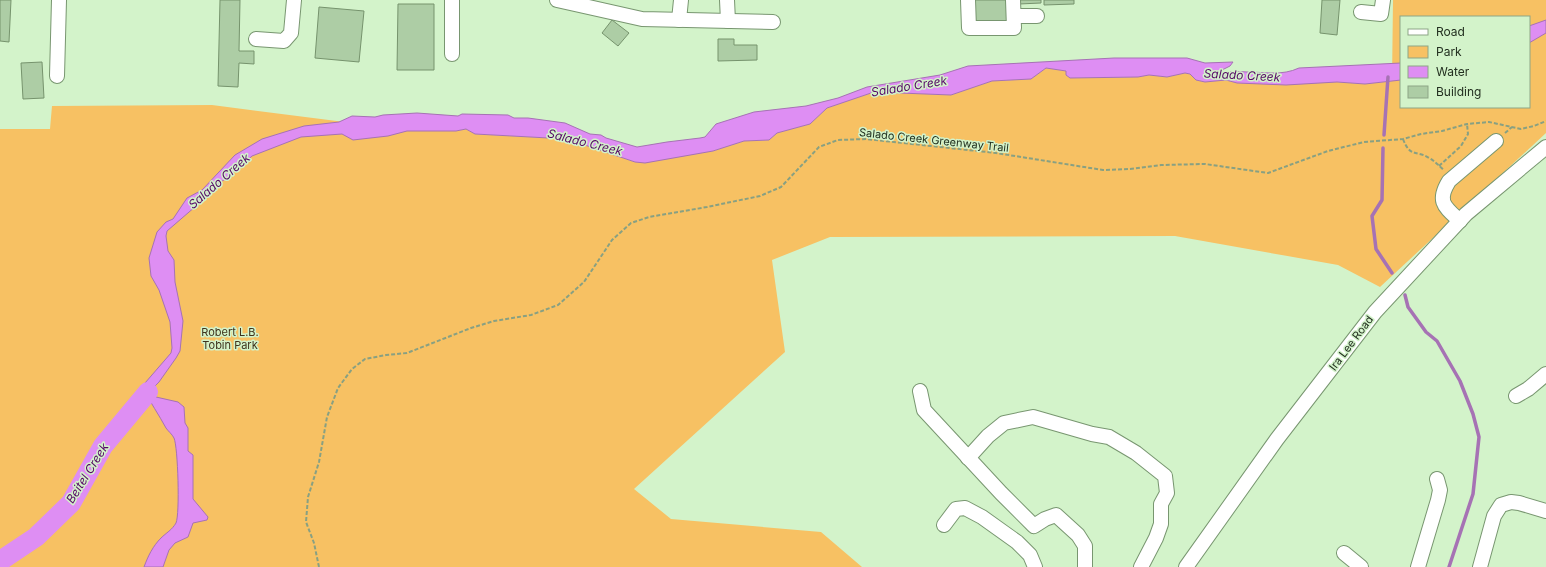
<svg xmlns="http://www.w3.org/2000/svg" width="1546" height="567" viewBox="0 0 1546 567" font-family="Inter,sans-serif">
  <style>
    .green { fill: #f7c163; fill-rule: evenodd }
    .water { fill: #de8ef3; stroke: #a672b4 }
    .lines { fill: none; stroke-linecap: round; stroke-linejoin: round }
    .stream { stroke: #a672b4; stroke-width: 3.5 }
    .river { stroke: #de8ef3; stroke-width: 20 }
    .building { fill: #adcda5; stroke: #76936d }
    .minor-casing { stroke: #789670; stroke-width: 16 }
    .path { stroke: #88a082; stroke-width: 2; stroke-dasharray: 4 2; stroke-linecap: butt }
    .minor { stroke: #fff; stroke-width: 14 }
    .labels { text-anchor: middle; dominant-baseline: central; stroke-width: 3; stroke-linejoin: round; paint-order: stroke }
    .street-label { font-size: 11px; fill: #233020; stroke: #d3f3ca }
    .park-label { font-size: 11px; fill: #3f321c; stroke: #d3f3ca }
    .water-label { font-size: 12px; font-style: italic; fill: #560767; stroke: #d3f3ca }
  </style>
  <rect width="100%" height="100%" fill="#d3f3ca"/>
  <path class="green" d="M1393 0H1546V133L1380 287 1338 265 1175 236 830 237 772 260 785 352 634 489 671 519 821 532 862 567H0V129H50L52 106 212 105 376 126 456 131 466 129 475 134 567 139 635 162 713 151 744 141 769 140 777 133 810 124 827 108 874 92 951 95 992 81 1031 79 1046 68 1066 71V75L1070 78 1138 77 1149 75 1167 77 1185 73 1190 74 1196 80 1205 82 1226 80 1237 83 1337 82 1365 84 1392 81ZM1401 17H1529V107H1401Z"/>
  <g class="water">
    <path d="M1546 20V33L1529 43V26Z"/>
    <path d="M1114 58H1187L1205 63 1233 62 1230 66 1218 72C1228 72 1237 71 1247 72 1265 72 1282 76 1299 68L1401 63V80L1365 84 1337 82 1286 85 1237 83 1226 80 1205 82 1196 80 1190 74 1185 73 1167 77 1149 75 1138 77 1070 78 1066 75V71L1046 68 1031 79 992 81 951 95 874 92 827 108 810 124 777 133 769 140 744 141 713 151 645 163 635 162 567 139 475 134 466 129 456 131H407L388 136 353 140 342 134 301 137 252 156 226 179 222 181 203 200 167 231 166 236 168 251 174 260 175 282 183 321 180 351 176 358 159 382 152 389V393L156 397 178 402 184 407 185 423 188 428V451L193 455V499L208 517 207 520 193 523 188 537 175 543 169 550 163 567H144C148 556 153 546 161 538 166 533 172 530 176 523 180 514 178 447 174 438 172 434 168 431 166 428 159 415 150 402 143 388L145 383 171 353 172 348 170 322 159 290 151 276 149 258 157 232 166 222 173 219 187 198 202 190 235 155 262 139 304 126 339 122 352 116 375 117 383 115 417 113 458 116 462 114 508 115 514 118H528L565 123 590 134 601 135 606 138 637 147 667 142 700 138 705 137 716 124 754 112 806 106 838 98 867 87 940 75 968 66Z"/>
  </g>
  <g class="lines">
    <g class="stream">
      <path d="M1384 135 1388 77"/>
      <path d="M1383 148 1382 200 1372 216 1376 249 1392 273"/>
      <path d="M1405 295 1408 307 1426 332 1437 341 1460 381 1473 414 1479 437 1473 494 1449 567"/>
    </g>
    <path class="river" d="M0 561 36 537 71 503 103 446 148 392"/>
  </g>
  <g class="building">
    <path d="M0 0H11L9 42 0 41Z"/>
    <path d="M220 0H240L239 51H254V64L239 63 238 87 218 86Z"/>
    <path d="M973 0H1009V25H972Z"/>
    <path d="M1019 0H1041V3L1019 4Z"/>
    <path d="M1044 0H1074V4L1044 5Z"/>
    <path d="M1322 0H1340L1337 35 1320 33Z"/>
    <path d="M398 4H434V70H397Z"/>
    <path d="M319 7 364 11 359 62 315 58Z"/>
    <path d="M612 20 629 33 618 46 602 33Z"/>
    <path d="M718 39H734V45H757V60L718 61Z"/>
    <path d="M42 62 44 98 23 99 21 63Z"/>
  </g>
  <g class="lines">
    <defs>
      <g id="minor">
        <path d="M557 0 642 19 773 22"/>
        <path d="M727 0 728 21"/>
        <path d="M968 0 969 28H1014L1013 0"/>
        <path d="M1361 12 1381 14 1383 0"/>
        <path d="M1014 16H1037"/>
        <path d="M679 20 681 0"/>
        <path d="M256 39 284 41 291 33 294 0"/>
        <path d="M452 54V0"/>
        <path d="M57 76 59 0"/>
        <path d="M1460 221C1445 207 1436 202 1449 181L1496 141"/>
        <path d="M920 391 924 410 1001 493 1034 526 1045 519 1056 515 1078 535 1085 546V567"/>
        <path d="M1516 396 1528 389 1546 374"/>
        <path d="M968 458 988 436 1004 423 1033 417 1092 434 1109 437 1136 453 1165 476 1167 493 1161 504V524L1156 538 1141 567"/>
        <path d="M944 525 956 509 965 508 982 517 1017 542 1030 555 1035 567"/>
        <path d="M1344 553 1361 567"/>
        <path d="M1186 567 1277 439 1375 312 1466 214 1546 147"/>
        <path d="M1418 567 1438 500 1440 490 1437 479"/>
        <path d="M1480 567 1494 516 1501 505 1511 502 1519 503 1546 511"/>
      </g>
    </defs>
    <use href="#minor" class="minor-casing"/>
    <g class="path">
      <path d="M1505 133 1512 127"/>
      <path d="M1403 139C1410 158 1417 150 1429 158 1435 161 1439 166 1444 170"/>
      <path d="M1439 166 1461 146 1468 134 1467 124"/>
      <path d="M319 567 314 543 306 522 308 497 319 462 327 417 338 388 352 369 365 359 386 355 407 353 471 328 494 321 531 315 558 305 584 282 612 240 631 223 649 217 707 207 760 196 781 187 819 147 838 140 866 139 996 153 1103 170 1130 169 1161 165 1205 164 1268 173 1328 151 1364 142 1403 139 1421 134 1442 131 1467 124 1489 122 1521 129 1534 126 1546 121"/>
    </g>
    <use href="#minor" class="minor"/>
  </g>
  <g class="labels">
    <g class="street-label">
      <text transform="translate(934 140) rotate(6)">Salado Creek Greenway Trail</text>
      <text transform="translate(1351 343) rotate(-53)">Ira Lee Road</text>
    </g>
    <g class="park-label">
      <text x="230" y="332">Robert L.B.<tspan x="230" dy="13">Tobin Park</tspan></text>
    </g>
    <g class="water-label">
      <text transform="translate(1242 75) rotate(3)">Salado Creek</text>
      <text transform="translate(909 86) rotate(-9)">Salado Creek</text>
      <text transform="translate(585 142) rotate(14)">Salado Creek</text>
      <text transform="translate(219 181) rotate(-41)">Salado Creek</text>
      <text transform="translate(87 473) rotate(-58)">Beitel Creek</text>
    </g>
  </g>
  <rect x="1400" y="16" width="130" height="92" fill="#d3f3ca" stroke="#8da586"/>
  <rect x="1408" y="29" width="20" height="6" fill="#ffffff" stroke="#8da586"/>
  <text x="1436" y="36" font-size="12" fill="#233020">Road</text>
  <rect x="1408" y="46" width="20" height="12" fill="#f7c163" stroke="#8da586"/>
  <text x="1436" y="56" font-size="12" fill="#233020">Park</text>
  <rect x="1408" y="66" width="20" height="12" fill="#de8ef3" stroke="#8da586"/>
  <text x="1436" y="76" font-size="12" fill="#233020">Water</text>
  <rect x="1408" y="86" width="20" height="12" fill="#adcda5" stroke="#8da586"/>
  <text x="1436" y="96" font-size="12" fill="#233020">Building</text>
</svg>
